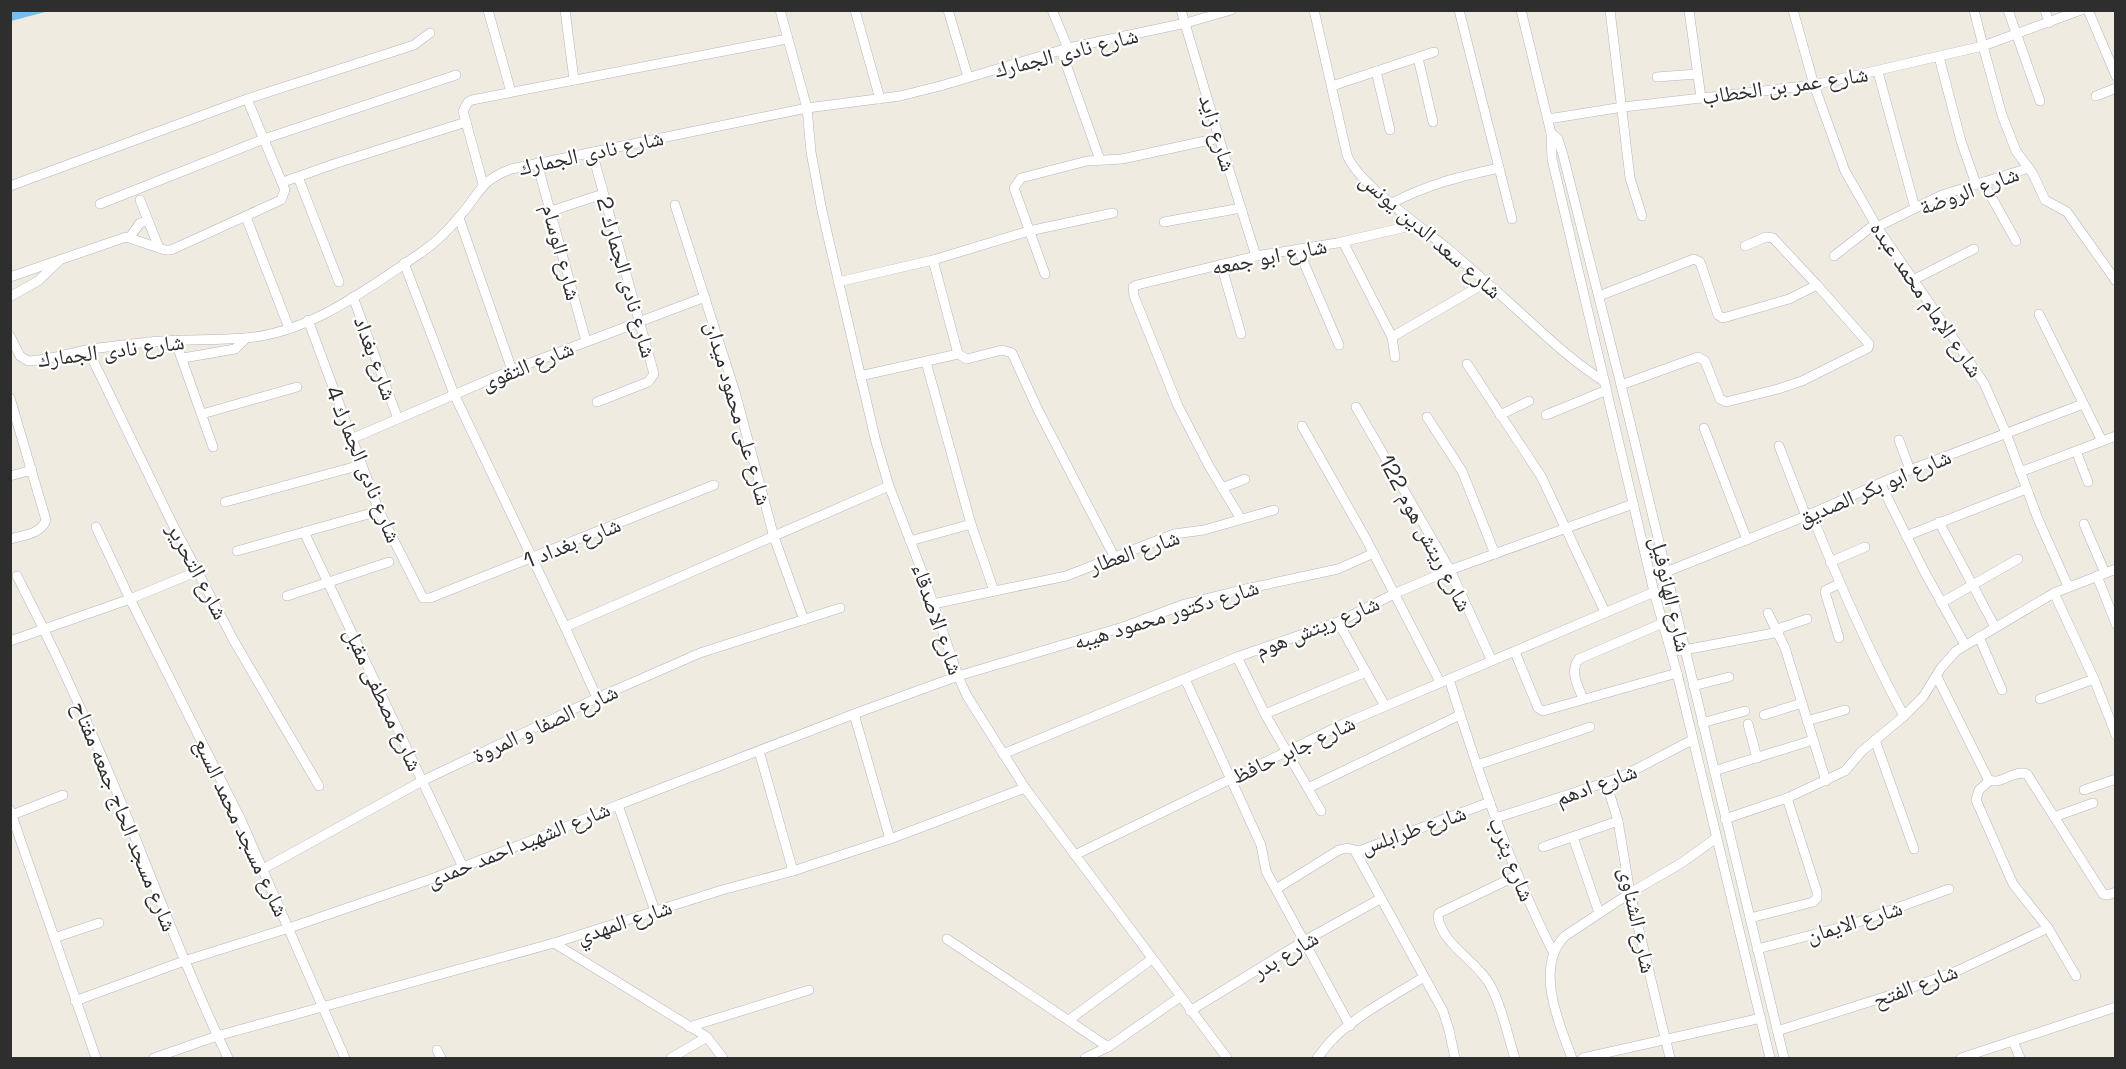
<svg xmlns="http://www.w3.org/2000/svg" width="2126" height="1069" viewBox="0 0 2126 1069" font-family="'Space Grotesk','Noto Naskh Arabic',sans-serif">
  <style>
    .water { fill: #78beec }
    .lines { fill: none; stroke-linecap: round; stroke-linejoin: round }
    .minor-casing { stroke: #b4b5c1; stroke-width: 10 }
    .minor { stroke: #fff; stroke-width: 9 }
    .labels { text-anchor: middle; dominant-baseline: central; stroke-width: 4.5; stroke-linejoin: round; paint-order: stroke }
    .street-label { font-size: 22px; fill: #2e2e2e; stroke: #fff }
  </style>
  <rect width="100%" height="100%" fill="#efebe1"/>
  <path class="water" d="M11 10H49V11L11 21Z"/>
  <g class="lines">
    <defs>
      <g id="minor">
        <path d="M488 10 511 92"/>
        <path d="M565 10 574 80"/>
        <path d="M780 10 807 108 811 152 822 211 876 442 889 486 923 574 958 676 967 696 1025 788 1227 1058"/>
        <path d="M855 10 880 99"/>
        <path d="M948 10 968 77"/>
        <path d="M1052 10 1068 48"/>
        <path d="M1181 10 1219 138 1256 256"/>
        <path d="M1314 10 1347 155C1358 184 1422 227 1447 248 1469 267 1491 286 1513 306 1543 333 1570 360 1605 382"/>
        <path d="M1459 10 1512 219"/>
        <path d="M1521 10 1551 133 1552 159 1654 592 1677 673 1770 1058"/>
        <path d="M1610 10 1630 178 1642 216"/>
        <path d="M1689 10 1701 98"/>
        <path d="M1793 10 1814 85 1845 171 1877 227 1984 383 2006 433 2038 519 2068 586"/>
        <path d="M2008 10 2040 101"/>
        <path d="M2045 10 2049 23"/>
        <path d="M2081 10 1983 46 2002 115 2016 151 2033 174 2045 200 2067 212 2116 281"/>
        <path d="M2088 10 2116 76"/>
        <path d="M1061 50 1100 160"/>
        <path d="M1939 57 1961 141 1976 184"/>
        <path d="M1418 58 1433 122"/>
        <path d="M1376 71 1390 130"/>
        <path d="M1878 72 1915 208"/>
        <path d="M1657 77 1697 74"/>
        <path d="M1332 86 1434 52"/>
        <path d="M2096 96 2116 88"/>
        <path d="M1548 119 1623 107 1814 85 1983 46 1974 10"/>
        <path d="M1551 133 1558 139 1563 155 1621 385 1784 1058"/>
        <path d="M592 152 654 374 648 382 597 402"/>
        <path d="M537 163 586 341"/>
        <path d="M298 177 339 282"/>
        <path d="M283 182 334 164 466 122"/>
        <path d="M1983 182 2016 241"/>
        <path d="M483 184 463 111 468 102 472 100 787 39"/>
        <path d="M10 186 247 99 414 45 430 33"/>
        <path d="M140 200 159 248"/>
        <path d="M1392 203C1429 184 1458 177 1499 168"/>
        <path d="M100 204 264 139 456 75"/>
        <path d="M675 205 735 392 774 537 804 620"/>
        <path d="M551 211 603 194"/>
        <path d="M246 217 289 328"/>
        <path d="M459 218 512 370"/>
        <path d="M1164 222 1241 208"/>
        <path d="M1877 227 1942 195 2029 168"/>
        <path d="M130 237 140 223 148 221"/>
        <path d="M1343 242 1392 337 1395 357"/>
        <path d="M1298 249 1339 345"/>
        <path d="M1834 256 1875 224"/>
        <path d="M933 260 958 354 967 359 1002 350 1012 353 1038 410 1115 558"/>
        <path d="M404 263 454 394 565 627 597 698"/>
        <path d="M1221 264 1241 334"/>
        <path d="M1045 274 1014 188 1021 178 1087 161 1122 159 1219 138"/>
        <path d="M10 277 126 237 165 250H171L281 200 285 190 247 99"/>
        <path d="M1913 280 1974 249"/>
        <path d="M838 282 933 260 1029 231 1113 213"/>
        <path d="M11 296 38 281 59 261"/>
        <path d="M1599 296 1694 259 1700 262 1718 315 1723 318 1789 299 1817 285"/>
        <path d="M353 297 398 419"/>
        <path d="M2039 314 2102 441"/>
        <path d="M308 320 379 511 423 598H430L714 485"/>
        <path d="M10 336 20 356 28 361C48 360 67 354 86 350 104 347 123 345 141 343 175 338 210 341 245 338 310 333 367 289 419 254 434 244 448 231 459 217 480 194 479 181 511 169L807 108 900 96 940 86 1068 48 1186 23 1231 10"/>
        <path d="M1392 337 1485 283"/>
        <path d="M175 340 213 447"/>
        <path d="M88 350 171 521 234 641 319 786"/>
        <path d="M183 358 235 349 246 338"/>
        <path d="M926 362 971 524 994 591"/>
        <path d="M1467 364 1541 476 1605 612"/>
        <path d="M860 376 958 354"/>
        <path d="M1621 385 1698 357 1705 361 1720 399 1726 402 1778 389 1802 381 1868 348 1869 344 1817 285 1773 238 1766 237 1745 246"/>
        <path d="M10 398 46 520C41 534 24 535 10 539"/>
        <path d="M1356 407 1450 570 1492 661"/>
        <path d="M202 414 297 387"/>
        <path d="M1500 415 1529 401"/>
        <path d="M1546 415 1607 390"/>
        <path d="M1427 417 1462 471 1495 554"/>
        <path d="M1302 426 1365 537 1440 682"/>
        <path d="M1704 428 1747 540"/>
        <path d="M351 439 512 370 705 297"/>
        <path d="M1899 440 1910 470"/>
        <path d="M1779 446 1806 516"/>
        <path d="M2076 451 2088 482"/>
        <path d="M2020 472 2116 436"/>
        <path d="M10 476 32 470"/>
        <path d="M1880 483 1923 569 1965 645"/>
        <path d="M1222 488 1245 479"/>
        <path d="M225 502 361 465"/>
        <path d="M1811 513C1839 583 1868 650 1904 716"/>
        <path d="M1241 519 1209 466 1178 406 1134 296 1133 287 1137 285 1256 256 1337 243 1415 225"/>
        <path d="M1939 522 1995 627"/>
        <path d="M2084 524 2105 573"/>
        <path d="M96 527 130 599 241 820 345 1058"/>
        <path d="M304 532 463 867"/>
        <path d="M1906 536 2026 489"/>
        <path d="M910 541 971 524"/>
        <path d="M237 551 379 511"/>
        <path d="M1830 562 1865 547"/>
        <path d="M1666 572 1806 516 1910 470 2083 404"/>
        <path d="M17 576C56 652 91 729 123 807 157 892 189 976 228 1058"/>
        <path d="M2097 576 2116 624"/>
        <path d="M2054 593 2094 679 2116 735"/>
        <path d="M287 596 389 562"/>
        <path d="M1941 603 2018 559"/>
        <path d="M933 604 1066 576 1174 534 1204 530 1274 510"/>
        <path d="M1768 613 1785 648 1826 781"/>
        <path d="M1338 622 1385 706"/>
        <path d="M565 627 889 486"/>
        <path d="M1777 629 1807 619"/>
        <path d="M1979 637 2002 690"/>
        <path d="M1839 638 1825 592 1826 590 1839 584"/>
        <path d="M10 641 130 599 198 571"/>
        <path d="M1679 651 1779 632"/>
        <path d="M1515 652 1538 708 1543 711 1677 673"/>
        <path d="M1237 657 1265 714 1321 811"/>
        <path d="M1937 677 1988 779C2000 787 2013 769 2027 774L2103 894 2108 895 2116 892"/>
        <path d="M1185 679 1261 845 1266 871 1350 1026"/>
        <path d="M1449 679C1478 772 1509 865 1553 952"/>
        <path d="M1693 686 1729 677"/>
        <path d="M1583 699C1578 686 1569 671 1579 659L1663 623"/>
        <path d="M2040 699 2094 679"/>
        <path d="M854 714 890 839"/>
        <path d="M1265 714 1366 672"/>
        <path d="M1764 715 1802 703"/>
        <path d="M1807 721 1845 710"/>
        <path d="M1702 723 1745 711"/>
        <path d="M1748 724 1757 758"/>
        <path d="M1875 740 1914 849"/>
        <path d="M759 751 793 871"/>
        <path d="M1003 754 1237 657 1338 622 1396 593 1450 570 1633 504"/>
        <path d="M1477 765 1590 727"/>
        <path d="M1714 771 1813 740"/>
        <path d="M1989 781 1979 790 1976 800 2013 884 2048 928 2076 976"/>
        <path d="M1606 782 1618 821 1630 893 1670 1058"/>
        <path d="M1308 788 1460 715"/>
        <path d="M2084 790 2116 779"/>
        <path d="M618 805 655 911"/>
        <path d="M10 810 96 1058"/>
        <path d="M12 815 63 795"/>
        <path d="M2054 817 2093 803"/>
        <path d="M1496 818 1619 778 1692 740"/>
        <path d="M1725 819 1787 798 1845 771 1861 752 1904 716 1923 697 1941 668 1956 651 2054 593 2116 569"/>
        <path d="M1573 837 1599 913"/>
        <path d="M1543 847 1618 821"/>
        <path d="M1355 851 1443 1011 1449 1030 1455 1058"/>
        <path d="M1075 855 1341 725 1654 592"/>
        <path d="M263 869 422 781 597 698 700 653 840 608"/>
        <path d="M1276 889 1339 850 1347 848 1359 851 1490 802"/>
        <path d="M1750 918 1813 902 1817 898V892L1787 798"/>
        <path d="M54 938 99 923"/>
        <path d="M947 939 1108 1047"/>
        <path d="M554 943 707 1037 723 1058"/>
        <path d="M1757 949 1850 925 1949 889"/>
        <path d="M75 1001 184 961 289 928 434 878 551 833 618 805 854 714 958 676 1123 627 1185 604 1241 590 1338 569 1374 553"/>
        <path d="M1190 1011 1304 941 1380 899"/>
        <path d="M1069 1020 1152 959"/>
        <path d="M689 1027 809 990"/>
        <path d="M1777 1031 1894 994 1957 971 2048 928"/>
        <path d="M2013 1041 2020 1058"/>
        <path d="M437 1050 441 1058"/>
        <path d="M154 1058 217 1036 554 943 722 890 793 871 890 839 1025 788"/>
        <path d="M671 1058 707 1037"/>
        <path d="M1085 1058 1108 1047 1180 997"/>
        <path d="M1317 1058C1322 1053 1326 1046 1332 1040 1355 1016 1395 995 1424 977"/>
        <path d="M1515 1058C1507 1034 1502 1006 1489 983 1475 960 1442 944 1438 917L1439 913 1518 875"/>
        <path d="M1572 1058C1559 1024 1534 967 1565 936L1630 893 1683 862 1716 838"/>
        <path d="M1583 1058 1761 1018"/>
        <path d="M1961 1058 2116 1007"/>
      </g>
    </defs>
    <use href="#minor" class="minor-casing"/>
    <use href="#minor" class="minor"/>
  </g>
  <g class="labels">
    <g class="street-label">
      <text transform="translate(1066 52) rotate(-14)">شارع نادى الجمارك</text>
      <text transform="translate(1785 85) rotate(-8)">شارع عمر بن الخطاب</text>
      <text transform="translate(1218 133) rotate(73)">شارع زايد</text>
      <text transform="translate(591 152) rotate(-12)">شارع نادى الجمارك</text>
      <text transform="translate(1969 190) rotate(-20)">شارع الروضة</text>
      <text transform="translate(1431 235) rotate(41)">شارع سعد الدين يونس</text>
      <text transform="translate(562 252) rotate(75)">شارع الوسام</text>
      <text transform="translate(1269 256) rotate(-11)">شارع ابو جمعه</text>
      <text transform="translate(627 277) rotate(74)">شارع نادى الجمارك 2</text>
      <text transform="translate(1927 299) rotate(56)">شارع الإمام محمد عبده</text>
      <text transform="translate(111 350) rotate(-7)">شارع نادى الجمارك</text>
      <text transform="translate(376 358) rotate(70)">شارع بغداد</text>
      <text transform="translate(527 365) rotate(-22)">شارع التقوى</text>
      <text transform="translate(739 413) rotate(74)">شارع على محمود ميدان</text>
      <text transform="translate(364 464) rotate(68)">شارع نادى الجمارك 4</text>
      <text transform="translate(1874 487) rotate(-23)">شارع ابو بكر الصديق</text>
      <text transform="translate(1426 533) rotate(62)">شارع ريتش هوم 122</text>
      <text transform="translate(572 542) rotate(-22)">شارع بغداد 1</text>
      <text transform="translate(1134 551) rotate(-19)">شارع العطار</text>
      <text transform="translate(198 571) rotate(62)">شارع التحرير</text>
      <text transform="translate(1671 594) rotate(77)">شارع الهانوفيل</text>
      <text transform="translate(1166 614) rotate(-17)">شارع دكتور محمود هيبه</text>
      <text transform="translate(938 619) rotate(71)">شارع الاصدقاء</text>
      <text transform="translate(1317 626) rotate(-22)">شارع ريتش هوم</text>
      <text transform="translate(384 699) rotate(65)">شارع مصطفى مقبل</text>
      <text transform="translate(545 723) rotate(-25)">شارع الصفا و المروة</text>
      <text transform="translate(1293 749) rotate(-25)">شارع جابر حافظ</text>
      <text transform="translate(1596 784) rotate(-20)">شارع ادهم</text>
      <text transform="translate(125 816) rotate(68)">شارع مسجد الحاج جمعه مفتاح</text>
      <text transform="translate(242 827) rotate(65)">شارع مسجد محمد السبع</text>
      <text transform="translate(1413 829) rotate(-19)">شارع طرابلس</text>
      <text transform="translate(518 844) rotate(-22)">شارع الشهيد احمد حمدى</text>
      <text transform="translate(1512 859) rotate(68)">شارع يثرب</text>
      <text transform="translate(1638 920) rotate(78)">شارع الشناوى</text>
      <text transform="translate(624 921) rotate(-18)">شارع المهدي</text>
      <text transform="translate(1854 921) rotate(-17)">شارع الايمان</text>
      <text transform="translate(1285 954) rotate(-31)">شارع بدر</text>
      <text transform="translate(1915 985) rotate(-20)">شارع الفتح</text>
    </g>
  </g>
  <rect width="2126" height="1069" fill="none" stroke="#2e2e2e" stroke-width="24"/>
</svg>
